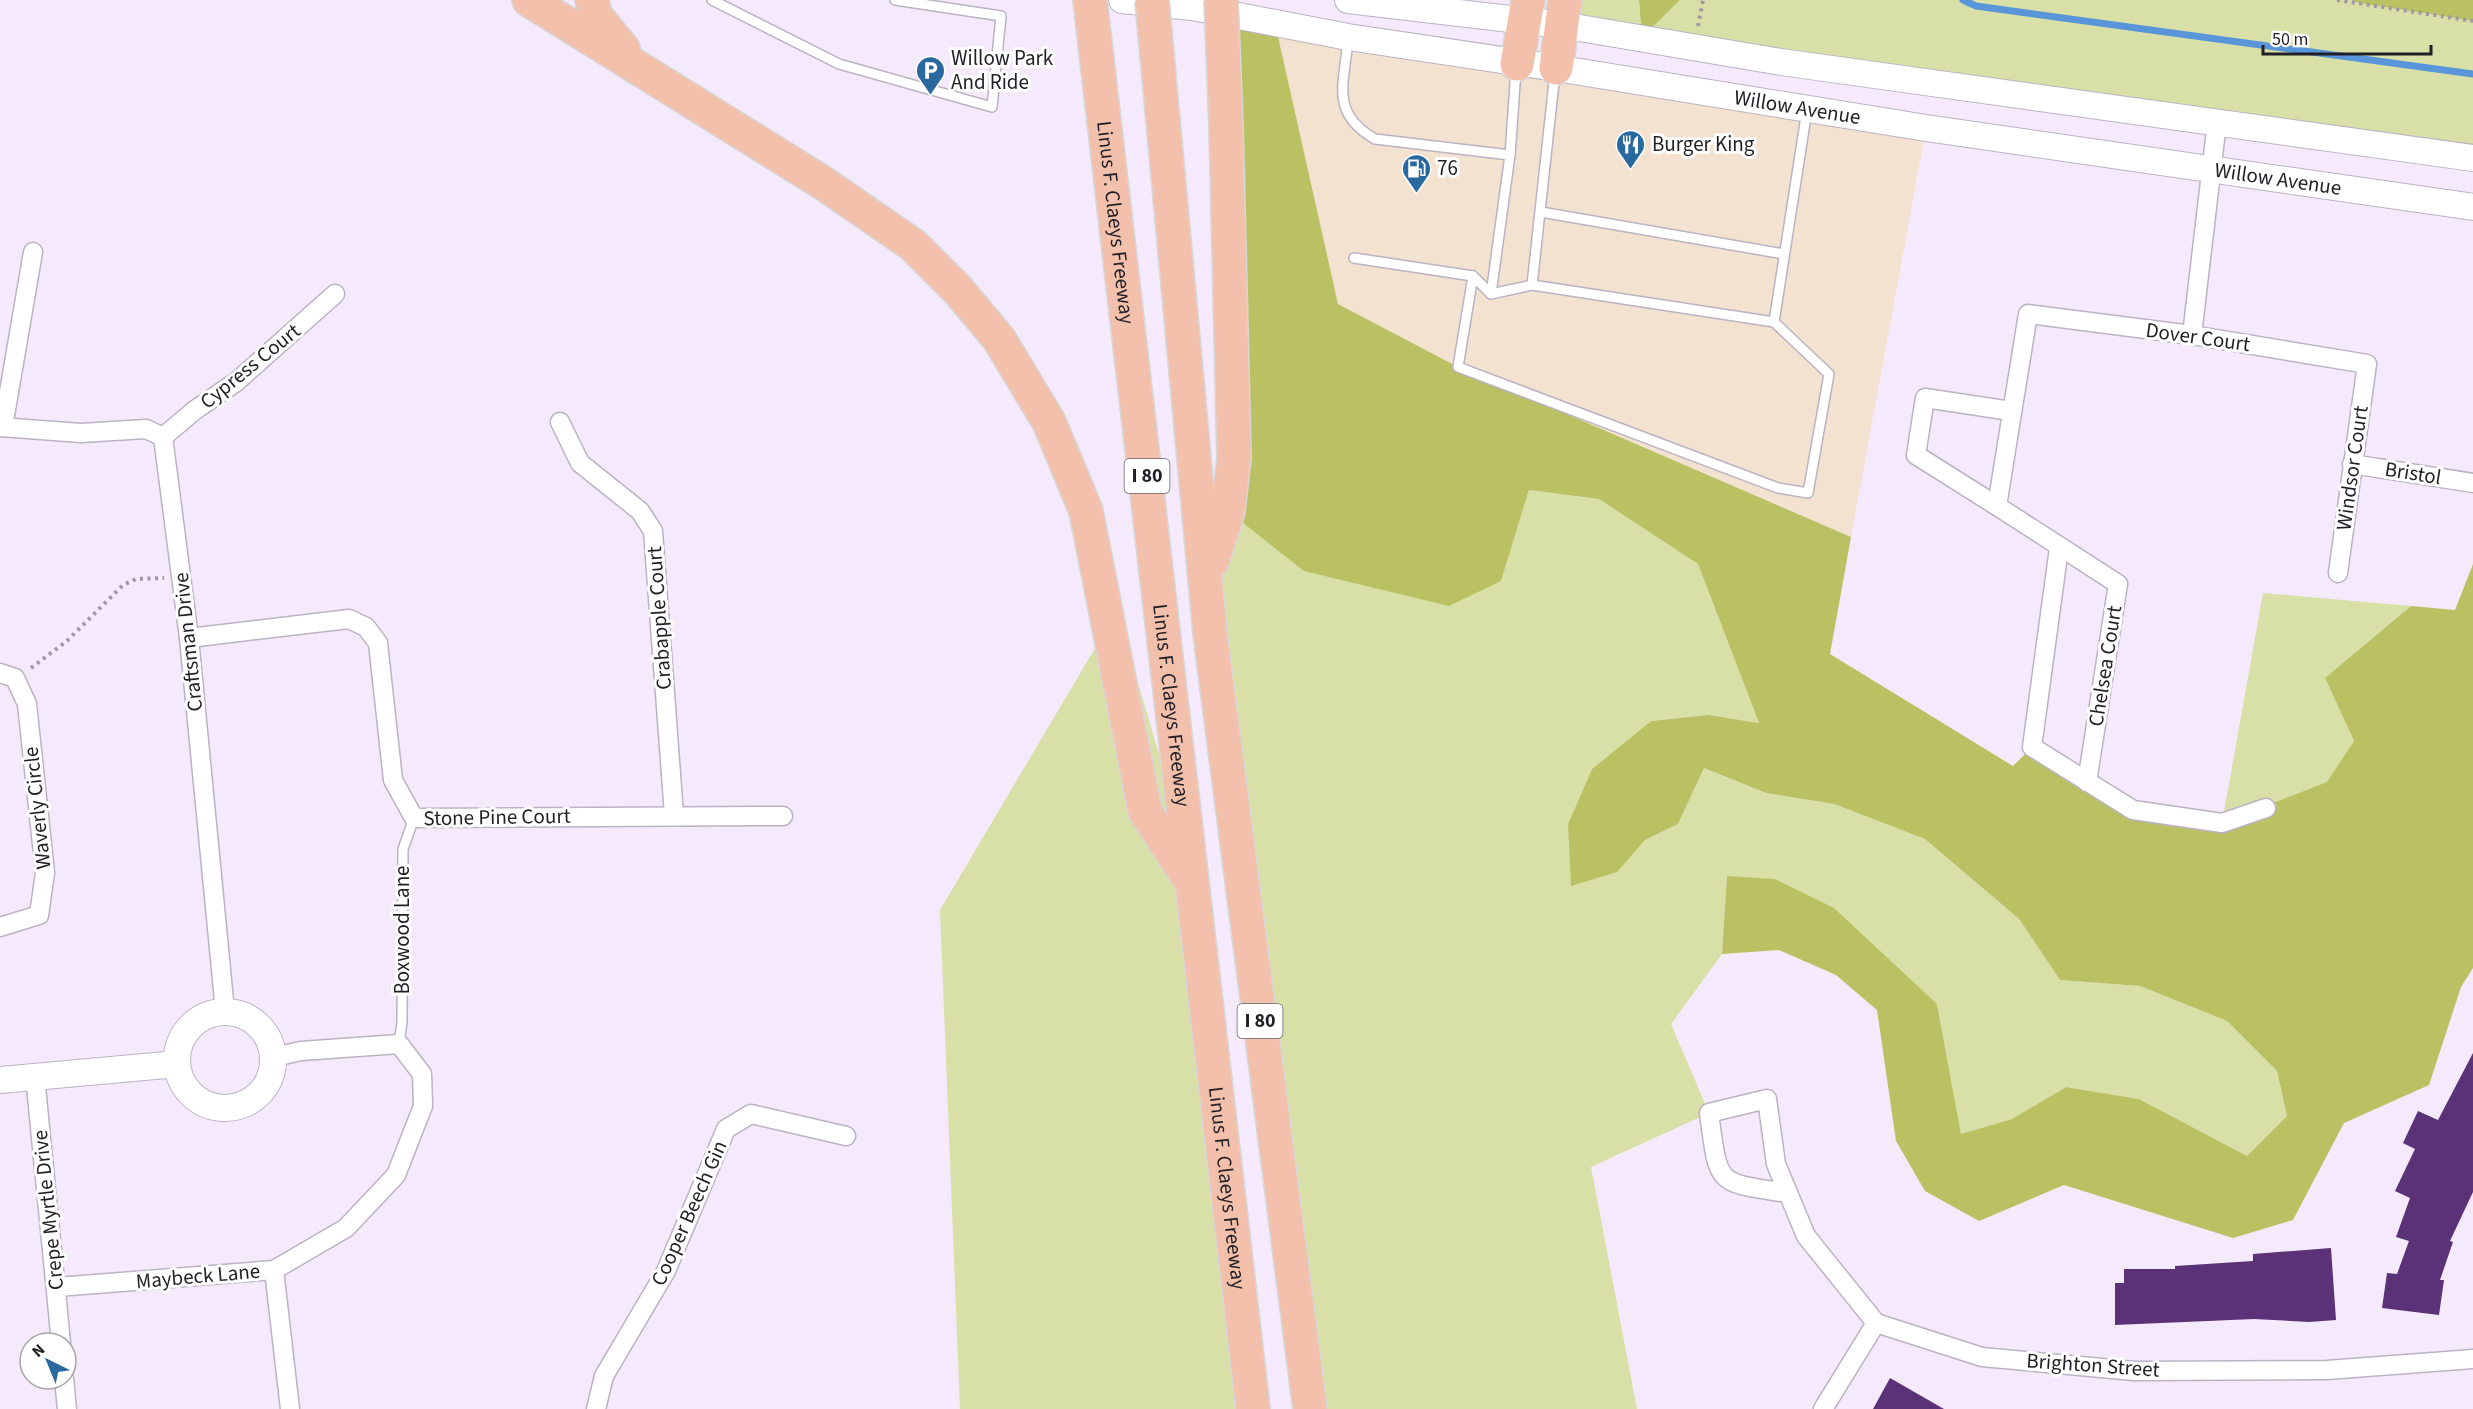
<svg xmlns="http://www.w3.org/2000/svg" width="2473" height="1409" viewBox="0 0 2473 1409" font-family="'Source Sans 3',sans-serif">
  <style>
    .commercial { fill: #f2e2cf }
    .green { fill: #d9e0a7 }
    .forest { fill: #b9c162 }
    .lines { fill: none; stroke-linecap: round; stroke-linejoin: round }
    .stream { stroke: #5995d9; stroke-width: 7 }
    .building { fill: #5b3177 }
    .lane-casing { stroke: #bbb2c3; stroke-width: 12 }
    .street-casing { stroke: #bbb2c3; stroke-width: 21 }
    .secondary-casing { stroke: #bbb2c3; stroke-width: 28 }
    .highway-casing { stroke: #d7d6d8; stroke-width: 36 }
    .path { stroke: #9f98a5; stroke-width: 4; stroke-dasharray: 3 4.5; stroke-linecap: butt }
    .lane { stroke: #fff; stroke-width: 9 }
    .street { stroke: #fff; stroke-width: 18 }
    .secondary { stroke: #fff; stroke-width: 26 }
    .highway { stroke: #f3c1ab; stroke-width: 33 }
    .highway-bridge-casing { stroke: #d7d6d8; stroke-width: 36; stroke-linecap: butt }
    .highway-bridge { stroke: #f3c1ab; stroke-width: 33 }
    .labels { text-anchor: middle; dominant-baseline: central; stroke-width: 6; stroke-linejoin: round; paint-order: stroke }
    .shield { fill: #fff; stroke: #646266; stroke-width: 1.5 }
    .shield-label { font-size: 20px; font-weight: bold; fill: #221e25 }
    .poi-label { font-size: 21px; fill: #221e25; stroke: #fff; text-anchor: start }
    .street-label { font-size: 21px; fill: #221e25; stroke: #fff }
  </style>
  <rect width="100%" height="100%" fill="#f4eafc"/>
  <path class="commercial" d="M1275 23 1926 128 1851 537 1458 367 1338 304Z"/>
  <g class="green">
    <path d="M1565 0H1639L1642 38 1680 0H2353V2L2473 21V158L1781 62 1562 25Z"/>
    <path d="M1529 490 1599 499 1698 564 1759 723 1709 715 1651 721 1592 769 1568 824 1616 872 1645 840 1678 824 1704 768 1766 793 1834 804 1925 839 2019 919 2060 980 2140 986 2227 1021 2277 1071 2287 1116 2247 1156 2139 1099 2066 1087 2012 1119 1961 1134 1937 1004 1727 876 1722 954 1671 1024 1709 1113 1591 1167 1637 1409H1310L1210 633 1228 511 1501 581Z"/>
    <path d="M2263 593 2411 606 2325 678 2354 741 2328 782 2222 823Z"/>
    <path d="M1117 611 1199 890 1254 1409H960L940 910Z"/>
  </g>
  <g class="forest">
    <path d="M1639 0H1680L1642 38Z"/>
    <path d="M2353 0H2473V21L2353 2Z"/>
    <path d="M1219 12 1275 23 1338 304 1458 367 1851 537 1830 654 2013 766 2032 747 2133 810 2222 823 2327 782 2354 741 2325 678 2411 606 2455 610 2473 564V968L2461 987 2429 1085 2344 1123 2293 1220 2233 1238 2064 1185 1979 1221 1925 1191 1896 1141 1877 1010 1836 975 1779 950 1722 954 1727 876 1775 879 1834 908 1937 1004 1961 1134 2012 1119 2066 1087 2139 1099 2247 1156 2287 1116 2277 1071 2227 1021 2140 986 2060 980 2019 919 1925 839 1834 804 1766 793 1704 768 1678 824 1645 840 1617 872 1571 886 1568 824 1592 769 1651 721 1709 715 1759 723 1698 564 1599 499 1529 490 1501 581 1449 606 1304 571 1228 511Z"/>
  </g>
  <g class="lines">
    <path class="stream" d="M1963 0 1976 6 2473 74"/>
  </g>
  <g class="building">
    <path d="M2473 1053V1192L2450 1241 2453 1242 2440 1280H2444L2439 1315 2382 1308 2387 1273 2397 1274 2409 1241 2396 1237 2410 1198 2395 1191 2415 1149 2403 1143 2418 1111 2438 1120Z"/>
    <path d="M2331 1248 2336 1320 2309 1322 2254 1319 2115 1325V1283H2124V1269H2175V1266L2253 1261V1254Z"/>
    <path d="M1890 1378 1944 1409H1873Z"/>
  </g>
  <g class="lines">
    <defs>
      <g id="lane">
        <path d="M712 0 839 64 992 107 1001 16 895 0"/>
        <path d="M1348 40C1344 85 1330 113 1375 139L1510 155"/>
        <path d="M1541 212 1784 254"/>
        <path d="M1354 258 1473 276 1491 294 1532 285 1774 322 1807 110"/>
        <path d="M1473 276 1458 367 1778 488 1808 493 1829 374 1774 322"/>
        <path d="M1532 285 1555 73"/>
        <path d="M1491 294 1510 155 1516 70"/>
        <path d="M399 1044 402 1022 403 849 414 818"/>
      </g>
      <g id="street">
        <path d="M2192 335 2217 122"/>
        <path d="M560 422 580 463 640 511 653 531 674 815"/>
        <path d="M0 427 81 433 146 429 163 437 189 638 225 1011"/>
        <path d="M3 427 33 252"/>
        <path d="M163 437 195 410 236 382 335 294"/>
        <path d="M2352 464 2473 483"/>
        <path d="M1997 506 1916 455 1925 398 2011 411"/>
        <path d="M2059 548 2032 747 2133 810 2222 823 2266 808"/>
        <path d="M189 638 349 619 366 627 378 643 393 780 414 818 783 816"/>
        <path d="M0 673 15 678 27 704 45 873 39 915 0 927"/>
        <path d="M2087 782 2118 584 1997 506 2028 314 2192 335 2367 364 2338 573"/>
        <path d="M35 1076 61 1343"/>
        <path d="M1788 1193C1715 1182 1719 1187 1709 1113L1767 1099 1776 1164 1806 1236 1876 1323 1982 1357 2134 1371 2327 1370 2473 1359"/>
        <path d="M274 1270 290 1409"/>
        <path d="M57 1287 274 1270 346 1228 396 1175 423 1106 422 1074 399 1044 301 1051 274 1057"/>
        <path d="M64 1379 67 1409"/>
        <path d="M596 1409 604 1376 666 1271 726 1129 751 1114 846 1136"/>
        <path d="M1823 1409 1876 1323"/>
      </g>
      <g id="secondary">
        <path id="s1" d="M1122 0 1192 7 1348 37 1556 68 1926 128 2473 207"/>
        <path d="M1348 0 1562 25 1781 62 2473 158"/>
        <circle cx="225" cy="1060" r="48"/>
        <path d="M0 1080 177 1064"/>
      </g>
      <g id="highway">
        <path d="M529 0 823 183 913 245 958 290 999 339 1049 422 1086 511 1145 811 1190 880"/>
        <path d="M592 0 595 15 623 49"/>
        <path id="s2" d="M1090 0 1253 1409"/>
        <path d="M1517 64 1528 0"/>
        <path d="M1556 68 1565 0"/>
        <path d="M1159 77 1210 633 1310 1409"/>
        <path d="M1212 562 1228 511 1234 457 1226 126"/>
      </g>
    </defs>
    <use href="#lane" class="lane-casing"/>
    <use href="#street" class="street-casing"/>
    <use href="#secondary" class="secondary-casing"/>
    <use href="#highway" class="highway-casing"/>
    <g class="path">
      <path d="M2337 0 2473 21"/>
      <path d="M1698 26 1703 0"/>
      <path d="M31 668 67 641 123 585 136 579 164 578"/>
    </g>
    <use href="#lane" class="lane"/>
    <use href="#street" class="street"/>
    <use href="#secondary" class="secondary"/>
    <use href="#highway" class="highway"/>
    <defs>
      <g id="highway-bridge">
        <path d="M1152 0 1159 77"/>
        <path d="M1221 0 1226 126"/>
      </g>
    </defs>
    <use href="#highway-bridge" class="highway-bridge-casing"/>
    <use href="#highway-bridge" class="highway-bridge"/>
  </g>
  <defs>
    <symbol id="parking-pin" viewBox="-11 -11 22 30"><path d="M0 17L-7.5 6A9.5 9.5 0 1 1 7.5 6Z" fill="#29699f" stroke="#fff"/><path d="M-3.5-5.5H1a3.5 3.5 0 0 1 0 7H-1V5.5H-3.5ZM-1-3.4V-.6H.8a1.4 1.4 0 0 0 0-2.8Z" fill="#fff"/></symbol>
    <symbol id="restaurant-pin" viewBox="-11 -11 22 30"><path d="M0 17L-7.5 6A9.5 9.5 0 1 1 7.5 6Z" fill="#29699f" stroke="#fff"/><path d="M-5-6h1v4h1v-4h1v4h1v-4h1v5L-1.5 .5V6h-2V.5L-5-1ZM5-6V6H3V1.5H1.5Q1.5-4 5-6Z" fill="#fff"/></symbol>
    <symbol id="fuel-pin" viewBox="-11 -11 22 30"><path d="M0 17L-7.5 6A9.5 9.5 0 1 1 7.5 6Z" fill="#29699f" stroke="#fff"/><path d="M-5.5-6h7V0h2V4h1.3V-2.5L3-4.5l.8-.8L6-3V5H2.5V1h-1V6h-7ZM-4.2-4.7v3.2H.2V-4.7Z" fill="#fff"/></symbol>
  </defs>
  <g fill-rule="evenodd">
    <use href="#parking-pin" x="914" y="54" width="33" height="45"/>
    <use href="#restaurant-pin" x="1614" y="128" width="33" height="45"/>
    <use href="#fuel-pin" x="1400" y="152" width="33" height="45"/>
  </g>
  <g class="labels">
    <g class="shield">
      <rect x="1124.5" y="459" width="45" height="34" rx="4.5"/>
      <rect x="1237.5" y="1004" width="45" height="34" rx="4.5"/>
    </g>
    <g class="shield-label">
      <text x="1147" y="476">I 80</text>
      <text x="1260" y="1021">I 80</text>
    </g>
    <g class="poi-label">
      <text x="951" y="58">Willow Park<tspan x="951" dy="24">And Ride</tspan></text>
      <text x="1652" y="144">Burger King</text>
      <text x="1437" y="168">76</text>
    </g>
    <g class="street-label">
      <text stroke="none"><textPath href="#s1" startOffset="684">Willow Avenue</textPath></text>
      <text stroke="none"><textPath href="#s1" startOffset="1170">Willow Avenue</textPath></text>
      <text stroke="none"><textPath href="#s2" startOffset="224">Linus F. Claeys Freeway</textPath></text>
      <text transform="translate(2198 337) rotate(8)">Dover Court</text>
      <text transform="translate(250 366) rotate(-39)">Cypress Court</text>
      <text transform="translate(2352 468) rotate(-82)">Windsor Court</text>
      <text transform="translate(2413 473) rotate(9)">Bristol</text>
      <text transform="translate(659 618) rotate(-94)">Crabapple Court</text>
      <text transform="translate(188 642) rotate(-96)">Craftsman Drive</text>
      <text transform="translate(2105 666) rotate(-81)">Chelsea Court</text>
      <text stroke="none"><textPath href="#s2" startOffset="710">Linus F. Claeys Freeway</textPath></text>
      <text transform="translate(37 808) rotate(-96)">Waverly Circle</text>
      <text transform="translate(497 817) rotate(-1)">Stone Pine Court</text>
      <text transform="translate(402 930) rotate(-90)">Boxwood Lane</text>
      <text stroke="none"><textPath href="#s2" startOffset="1196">Linus F. Claeys Freeway</textPath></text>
      <text transform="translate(48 1210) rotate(-96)">Crepe Myrtle Drive</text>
      <text transform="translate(689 1213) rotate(-66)">Cooper Beech Gin</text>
      <text transform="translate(198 1276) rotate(-5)">Maybeck Lane</text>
      <text transform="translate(2093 1365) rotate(4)">Brighton Street</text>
    </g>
  </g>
  <g transform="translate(48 1361) rotate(317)"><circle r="28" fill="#ffffff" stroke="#a7a5a8" stroke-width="1.5"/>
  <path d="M0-4.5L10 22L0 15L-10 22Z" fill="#29699f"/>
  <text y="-9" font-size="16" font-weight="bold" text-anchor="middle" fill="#221e25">N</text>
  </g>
  <path d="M2263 45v9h168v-9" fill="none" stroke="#221e25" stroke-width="3"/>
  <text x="2272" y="45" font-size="18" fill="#221e25" stroke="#ffffff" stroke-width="4.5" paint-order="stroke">50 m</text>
</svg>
